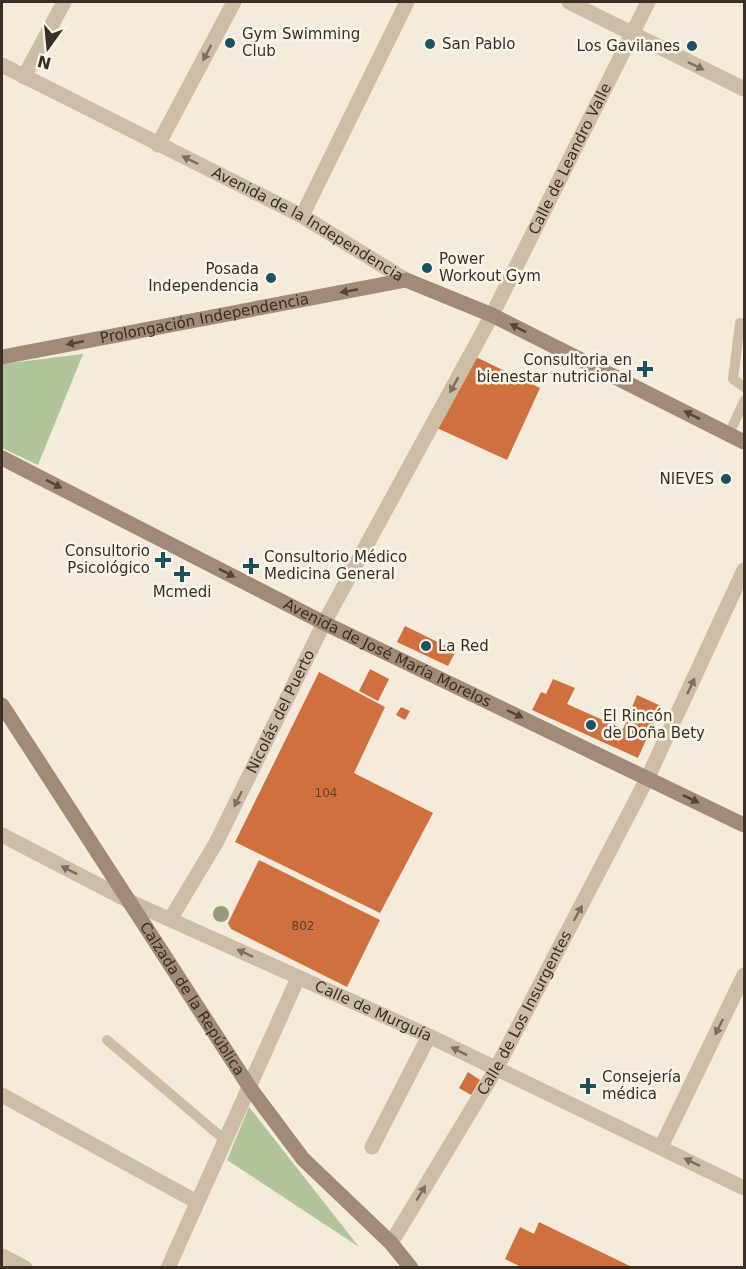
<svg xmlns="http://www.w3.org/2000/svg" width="746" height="1269" viewBox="0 0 746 1269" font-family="'DejaVu Sans',sans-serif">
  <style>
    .green { fill: #b2c49a }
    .building { fill: #cf703e }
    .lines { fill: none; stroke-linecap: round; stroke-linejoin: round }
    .service { stroke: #cdbca6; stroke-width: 10 }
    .minor { stroke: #cdbca6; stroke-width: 15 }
    .tertiary { stroke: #cdbca6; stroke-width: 15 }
    .secondary { stroke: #a18a77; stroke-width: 15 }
    .tree { fill: #939b79 }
    .oneway { fill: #7c6e61 }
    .oneway2 { fill: #53463c }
    .poi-dot { fill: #1a525d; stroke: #fbf4e8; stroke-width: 2 }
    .labels { text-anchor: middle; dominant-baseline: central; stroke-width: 5; stroke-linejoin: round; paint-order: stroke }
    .number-label { font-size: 12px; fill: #5e3f2e }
    .poi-label { font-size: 15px; fill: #392f28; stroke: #fbf4e8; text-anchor: start }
    .street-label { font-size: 15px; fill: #392f28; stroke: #fbf4e8 }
  </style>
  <rect width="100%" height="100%" fill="#f4ebdb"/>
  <g class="green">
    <path d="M83 354 38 465 2 448V364Z"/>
    <path d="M249 1107 359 1247 227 1160Z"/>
  </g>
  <g class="building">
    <path d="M474 356 540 388 507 460 437 428Z"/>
    <path d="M405 626 456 651 448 666 397 642Z"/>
    <path d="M370 669 389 679 378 701 359 691Z"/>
    <path d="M319 672 385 707 354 773 433 813 380 913 235 842Z"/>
    <path d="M553 679 575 688 567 704 623 729 637 695 661 706 638 758 532 710 541 692 546 694Z"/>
    <path d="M401 707 410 711 405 720 396 715Z"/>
    <path d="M259 860 380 920 347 987 231 929 228 923Z"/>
    <path d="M468 1072 480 1080 471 1095 459 1088Z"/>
    <path d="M539 1222 634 1268H523L505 1259 520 1227 534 1234Z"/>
  </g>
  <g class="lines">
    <g class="service">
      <path d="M740 323 733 379 744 387"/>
      <path d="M729 434 744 401"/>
      <path d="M107 1040 226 1141"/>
    </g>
    <g class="minor">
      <path d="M569 2 744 89"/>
      <path id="s1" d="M2 65 302 216 406 280"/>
      <path d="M24 77 64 2"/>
      <path d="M158 145 234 2"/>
      <path d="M302 216 407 2"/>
      <path id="s2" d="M171 918 216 843 324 623 492 315 648 2"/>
      <path d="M2 1095 197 1202"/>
      <path d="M372 1147 429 1036"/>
      <path d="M661 1147 744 975"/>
      <path id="s3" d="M391 1243 496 1069 648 777 744 570"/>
      <path d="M168 1268 298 978"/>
    </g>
    <g class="tertiary">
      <path id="s4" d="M2 835 131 902 429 1036 744 1188"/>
      <path d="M2 1256 25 1268"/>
    </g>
    <g class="secondary">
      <path id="s5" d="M2 357 406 280 492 315 744 442"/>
      <path id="s6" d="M2 458 324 623 744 825"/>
      <path id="s7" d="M2 705 250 1088 303 1159 391 1243 411 1268"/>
    </g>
  </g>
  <circle class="tree" cx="221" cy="914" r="8"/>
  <defs><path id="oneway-solid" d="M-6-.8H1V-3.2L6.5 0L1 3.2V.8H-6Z" transform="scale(1.5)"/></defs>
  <g class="oneway">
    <use href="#oneway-solid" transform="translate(207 53) rotate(118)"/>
    <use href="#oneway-solid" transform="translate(696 66) rotate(26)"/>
    <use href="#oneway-solid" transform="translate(190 160) rotate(-154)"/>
    <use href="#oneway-solid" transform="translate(454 385) rotate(119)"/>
    <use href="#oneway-solid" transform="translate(691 686) rotate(-65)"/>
    <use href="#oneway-solid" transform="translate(238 799) rotate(116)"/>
    <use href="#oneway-solid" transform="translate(69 870) rotate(-153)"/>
    <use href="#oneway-solid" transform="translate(578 913) rotate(-62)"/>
    <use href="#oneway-solid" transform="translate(245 953) rotate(-155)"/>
    <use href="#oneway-solid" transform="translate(719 1027) rotate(116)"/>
    <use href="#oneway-solid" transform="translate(459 1051) rotate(-153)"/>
    <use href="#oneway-solid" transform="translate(692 1162) rotate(-154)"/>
    <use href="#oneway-solid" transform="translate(421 1193) rotate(-59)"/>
  </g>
  <g class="oneway2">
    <use href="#oneway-solid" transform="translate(349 291) rotate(169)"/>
    <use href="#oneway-solid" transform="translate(518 328) rotate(-153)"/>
    <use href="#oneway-solid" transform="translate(75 343) rotate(169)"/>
    <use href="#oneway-solid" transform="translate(692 415) rotate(-153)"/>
    <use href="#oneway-solid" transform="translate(54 484) rotate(27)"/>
    <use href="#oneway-solid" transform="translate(227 573) rotate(27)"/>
    <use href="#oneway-solid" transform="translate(515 714) rotate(26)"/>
    <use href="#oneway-solid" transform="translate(691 799) rotate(26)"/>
  </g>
  <g class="poi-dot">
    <circle cx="230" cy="43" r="6"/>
    <circle cx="430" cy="44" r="6"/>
    <circle cx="692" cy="46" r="6"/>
    <circle cx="427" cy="268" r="6"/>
    <circle cx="271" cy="278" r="6"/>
    <path d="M642 360h6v6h6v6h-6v6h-6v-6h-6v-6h6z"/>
    <circle cx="726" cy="479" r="6"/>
    <path d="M160 551h6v6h6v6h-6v6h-6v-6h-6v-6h6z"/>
    <path d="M248 557h6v6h6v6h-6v6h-6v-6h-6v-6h6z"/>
    <path d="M179 565h6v6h6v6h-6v6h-6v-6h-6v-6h6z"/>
    <circle cx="426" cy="646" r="6"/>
    <circle cx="591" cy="725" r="6"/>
    <path d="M585 1077h6v6h6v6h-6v6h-6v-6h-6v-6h6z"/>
  </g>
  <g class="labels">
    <g class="number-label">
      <text x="326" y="793">104</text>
      <text x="303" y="926">802</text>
    </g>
    <g class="poi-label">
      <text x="242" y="34">Gym Swimming<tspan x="242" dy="17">Club</tspan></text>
      <text x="442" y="44">San Pablo</text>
      <text x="680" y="46" text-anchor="end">Los Gavilanes</text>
      <text x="439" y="259">Power<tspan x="439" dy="17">Workout Gym</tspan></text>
      <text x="259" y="269" text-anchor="end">Posada<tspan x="259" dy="17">Independencia</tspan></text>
      <text x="632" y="360" text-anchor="end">Consultoria en<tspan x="632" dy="17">bienestar nutricional</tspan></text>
      <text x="714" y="479" text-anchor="end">NIEVES</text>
      <text x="150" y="551" text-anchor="end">Consultorio<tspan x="150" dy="17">Psicológico</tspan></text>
      <text x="264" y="557">Consultorio Médico<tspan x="264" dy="17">Medicina General</tspan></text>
      <text x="182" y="592" text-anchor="middle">Mcmedi</text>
      <text x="438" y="646">La Red</text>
      <text x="603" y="716">El Rincón<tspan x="603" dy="17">de Doña Bety</tspan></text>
      <text x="602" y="1077">Consejería<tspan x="602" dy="17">médica</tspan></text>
    </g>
    <g class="street-label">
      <text stroke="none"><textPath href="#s2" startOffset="858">Calle de Leandro Valle</textPath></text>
      <text stroke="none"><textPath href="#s1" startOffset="345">Avenida de la Independencia</textPath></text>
      <text stroke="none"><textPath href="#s5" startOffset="206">Prolongación Independencia</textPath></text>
      <text stroke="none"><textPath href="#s6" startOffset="432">Avenida de José María Morelos</textPath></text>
      <text stroke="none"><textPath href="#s2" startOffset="234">Nicolás del Puerto</textPath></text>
      <text stroke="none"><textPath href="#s7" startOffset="350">Calzada de la República</textPath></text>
      <text stroke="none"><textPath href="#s4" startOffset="411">Calle de Murguía</textPath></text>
      <text stroke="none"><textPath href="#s3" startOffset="266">Calle de Los Insurgentes</textPath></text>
    </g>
  </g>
  <rect width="746" height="1269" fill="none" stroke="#392f28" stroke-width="6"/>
  <g transform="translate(48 48) rotate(195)" stroke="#fbf4e8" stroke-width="4.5" paint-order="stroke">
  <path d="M0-4.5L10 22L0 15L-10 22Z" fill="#392f28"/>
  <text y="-9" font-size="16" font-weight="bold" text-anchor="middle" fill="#392f28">N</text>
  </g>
</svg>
